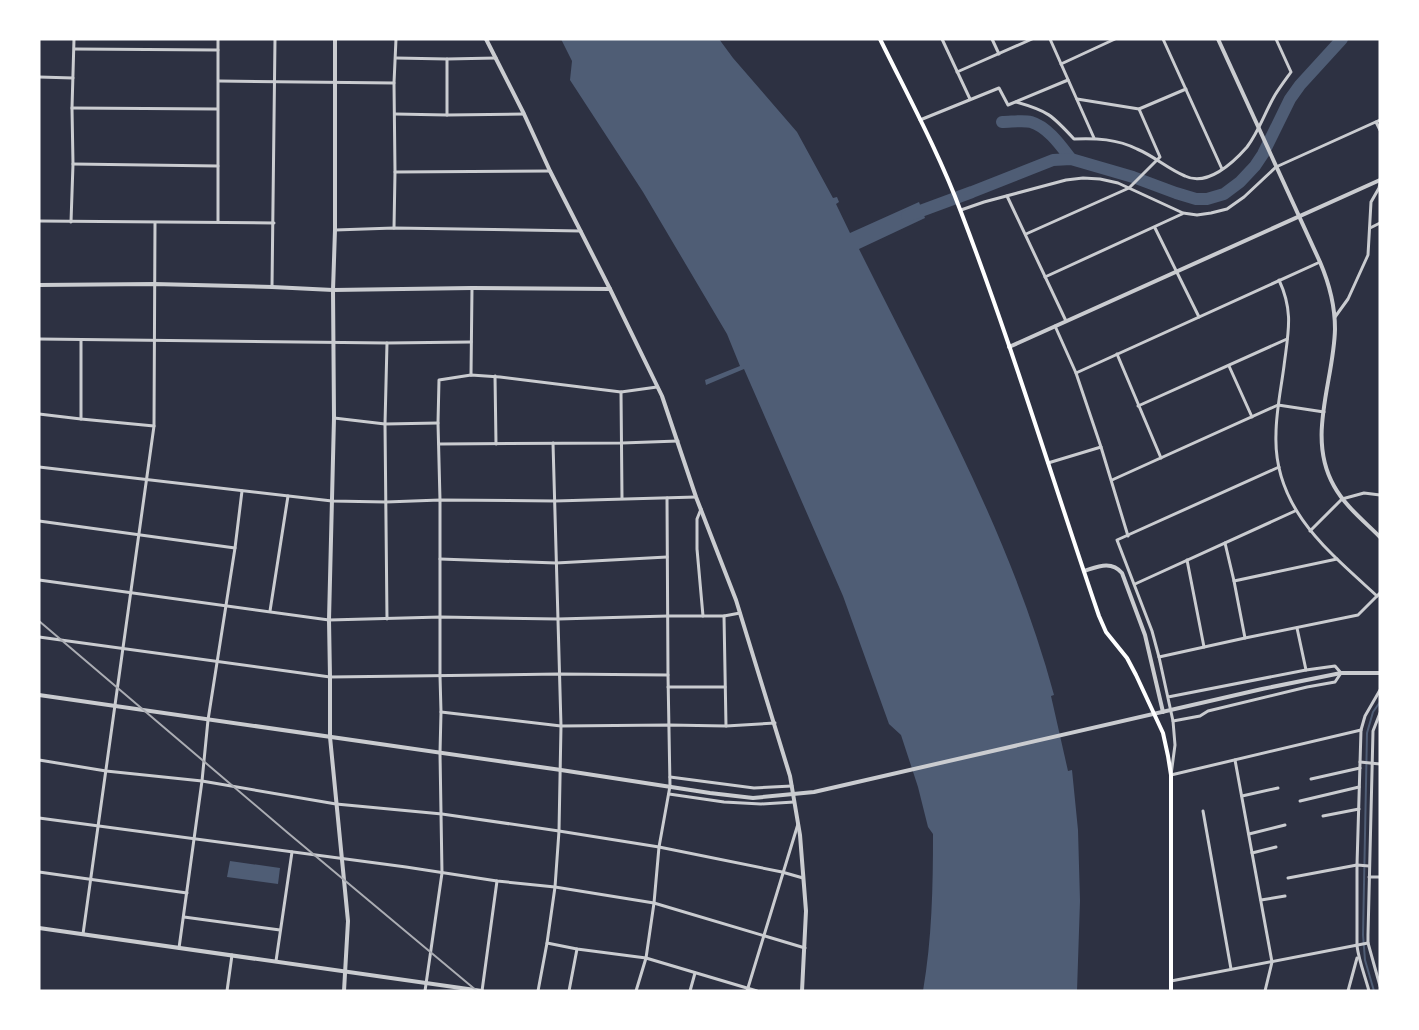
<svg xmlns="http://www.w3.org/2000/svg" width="1419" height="1030" viewBox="0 0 1419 1030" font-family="'Fira Sans Condensed',sans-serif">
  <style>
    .water { fill: #4f5d75 }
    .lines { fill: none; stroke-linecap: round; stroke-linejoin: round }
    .stream { stroke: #4f5d75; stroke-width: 2 }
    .river { stroke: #4f5d75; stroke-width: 12 }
    .minor { stroke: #caccd0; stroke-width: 3 }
    .tertiary { stroke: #caccd0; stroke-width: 4 }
    .secondary { stroke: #fff; stroke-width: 4 }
    .rail { stroke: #abadb3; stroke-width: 2 }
  </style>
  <rect width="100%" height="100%" fill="#2d3142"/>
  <g class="water">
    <path d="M561 39H719L733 58 797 132 833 198 837 197 839 202 836 204 850 233 919 202 925 218 859 249C931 394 1012 538 1054 695L1051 696 1068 771 1072 770 1078 830 1080 901 1077 991H923C932 939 933 887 933 834L928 827 918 787 901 735 889 724 843 596 744 369 706 385 705 380 740 366 727 334 643 192 570 80 572 61Z"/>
    <path d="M230 861 280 868 278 884 227 877Z"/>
  </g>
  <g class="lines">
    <path class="stream" d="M1374 991 1365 960 1363 935 1367 733 1373 712 1380 702"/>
    <g class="river">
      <path d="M1002 122C1011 122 1023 120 1031 122 1048 127 1061 146 1071 159"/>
      <path d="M907 216 972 192 1053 160 1071 159 1133 177 1176 193 1196 199H1207L1224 194 1240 182 1255 166 1263 154 1290 99 1300 85 1342 39"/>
    </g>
    <g class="minor">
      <path d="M218 39V222"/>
      <path d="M942 39 970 99"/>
      <path d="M992 39 999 54"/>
      <path d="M1050 39 1094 138"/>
      <path d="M1163 39 1222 169"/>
      <path d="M75 49 218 50"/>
      <path d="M396 58 447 59 496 58"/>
      <path d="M447 59V115"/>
      <path d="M1061 64 1115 39"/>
      <path d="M957 72 1032 39"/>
      <path d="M39 77 73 78"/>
      <path d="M219 81 394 83"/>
      <path d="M1077 99 1139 109 1186 89"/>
      <path d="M1016 102C1048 111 1052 115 1074 139 1096 138 1117 139 1137 149 1154 156 1168 169 1185 176 1207 187 1233 163 1247 147 1259 131 1265 112 1275 95 1280 87 1286 79 1291 72L1276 39"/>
      <path d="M72 108 217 109"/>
      <path d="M395 114 447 115 524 114"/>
      <path d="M920 120 999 88 1008 105 1068 80"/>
      <path d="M1376 122 1380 130"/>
      <path d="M73 164 218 166"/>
      <path d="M395 172 550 171"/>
      <path d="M1007 196 1066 321"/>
      <path d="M961 210 984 202 1066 180 1083 178 1100 179 1118 183 1183 213 1197 215 1211 213 1227 209 1244 197 1276 167 1380 120"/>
      <path d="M39 221 274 223"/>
      <path d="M71 222 73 164 72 108 74 39"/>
      <path d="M394 228 395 172 394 83 396 39"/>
      <path d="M1155 228 1199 317"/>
      <path d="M1370 228 1380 223"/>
      <path d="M335 230 394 228 581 231"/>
      <path d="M1026 234 1129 188 1160 157 1139 109"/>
      <path d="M1045 277 1182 214"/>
      <path d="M1279 280C1294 312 1288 333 1284 366 1281 389 1276 412 1276 434 1273 508 1328 551 1377 596"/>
      <path d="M272 287 275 39"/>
      <path d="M1335 317 1348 299 1368 255 1371 202 1379 188 1380 183"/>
      <path d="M1055 326 1076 373 1101 447 1128 536"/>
      <path d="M39 339 387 343 471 342"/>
      <path d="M81 340V419"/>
      <path d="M387 343 385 424 387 619"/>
      <path d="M1117 354 1161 458"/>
      <path d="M1229 366 1252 417"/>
      <path d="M1076 373 1320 262"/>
      <path d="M471 375 472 288"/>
      <path d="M495 376 496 444"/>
      <path d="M621 392 622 498"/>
      <path d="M1138 406 1287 339"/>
      <path d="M39 414 81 419 154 426"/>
      <path d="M334 418 385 424 438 423"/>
      <path d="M439 444 622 443 678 441"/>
      <path d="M1048 463 1101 447"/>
      <path d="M39 467 332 501 386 502 440 500 555 501 696 497"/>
      <path d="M1112 480 1278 405 1324 412"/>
      <path d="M701 509 697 519V549L703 616"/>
      <path d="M39 521 235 548"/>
      <path d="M1310 531 1342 499 1364 493 1380 495"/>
      <path d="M1225 543 1234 581 1245 638"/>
      <path d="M440 559 556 563 667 557"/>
      <path d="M1187 560 1204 647"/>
      <path d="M39 580 329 620 441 617 558 619 668 616H724L740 613"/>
      <path d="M1234 581 1337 559"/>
      <path d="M1135 584 1295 511"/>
      <path d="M270 611 288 496"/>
      <path d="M724 616 726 726"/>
      <path d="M1297 628 1306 670"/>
      <path d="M39 637 330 677 559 674 668 675"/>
      <path d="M1159 657 1245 638 1358 615 1380 593"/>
      <path d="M668 687H725"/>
      <path d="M1168 697 1306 670 1335 666 1341 673 1335 682 1307 687 1208 711 1200 716 1173 721 1159 657 1152 631 1117 540 1279 467"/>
      <path d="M441 712 561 726 669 725 726 726 775 723"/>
      <path d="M1380 713 1373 731 1368 935V943L1380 986"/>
      <path d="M1173 721 1175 745 1171 775 1361 730"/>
      <path d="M39 760 106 771 202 781 336 804 442 814 559 831 659 847 782 872 803 878"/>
      <path d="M1235 760 1272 962 1265 991"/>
      <path d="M1360 762 1380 764"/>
      <path d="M670 777 754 788 792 786"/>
      <path d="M1311 779 1360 768"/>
      <path d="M669 794 724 802 761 804 794 802"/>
      <path d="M1242 796 1278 788"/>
      <path d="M1300 801 1359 787"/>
      <path d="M1203 811 1231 969"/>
      <path d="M1323 816 1359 809"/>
      <path d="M39 818 406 867 497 881 555 887 654 903 805 948"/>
      <path d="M1249 834 1285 825"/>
      <path d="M1252 853 1276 847"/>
      <path d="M39 872 187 893"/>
      <path d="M1369 877H1380"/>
      <path d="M1288 878 1357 865 1369 866"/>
      <path d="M1261 900 1285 896"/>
      <path d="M184 917 280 930"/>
      <path d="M83 934 154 426 155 223"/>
      <path d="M547 943 577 949 646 958 757 991"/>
      <path d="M179 948 202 781 208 720 235 548 242 491"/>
      <path d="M276 961 292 852"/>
      <path d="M1171 981 1368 943"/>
      <path d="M227 991 232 955"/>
      <path d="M425 991 442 873 440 753 441 712 440 676V500L438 423 439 380 471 375 500 377 621 392 657 387"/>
      <path d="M482 991 497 881"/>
      <path d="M538 991 547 943 555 887 559 831 561 726 553 443"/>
      <path d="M569 991 577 949"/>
      <path d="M636 991 646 958 654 903 659 847 670 786 668 675 667 498"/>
      <path d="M690 991 695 973"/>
      <path d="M747 991 798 824"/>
      <path d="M1348 991 1357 958"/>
      <path d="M1369 991C1365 976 1359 961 1357 946V865L1361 730 1365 716 1380 690"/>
    </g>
    <g class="tertiary">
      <path d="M335 39V230L333 290 334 418 329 620 330 677V737L348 921 344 991"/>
      <path d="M486 39 524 114 550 171 610 289 662 396 696 497 736 600 790 776 800 835 806 911 802 991"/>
      <path d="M1218 39 1320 262C1329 283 1335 305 1335 329 1334 381 1306 437 1334 486 1345 506 1364 521 1380 537"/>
      <path d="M39 285 154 284 272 287 333 290 472 288 610 289"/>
      <path d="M1009 347 1380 180"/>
      <path d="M1084 571C1097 567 1111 560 1122 573L1145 635 1163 712"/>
      <path d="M39 695 561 770 710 793 753 798 814 792 1262 689 1341 673H1380"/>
      <path d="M39 928 482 991"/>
    </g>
    <path class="secondary" d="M880 39C908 96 939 153 961 212 1012 345 1053 482 1099 616L1106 632 1127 658 1136 675 1163 733 1168 756 1171 775V991"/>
    <path class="rail" d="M39 621 288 833 477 991"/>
  </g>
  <rect width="1419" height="1030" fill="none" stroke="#ffffff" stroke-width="81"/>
</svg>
